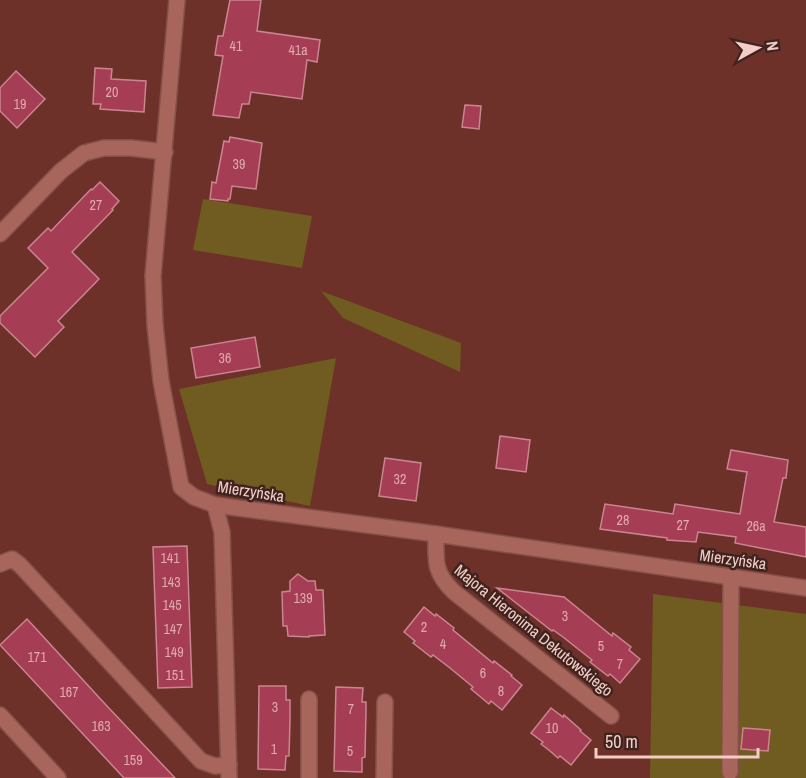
<svg xmlns="http://www.w3.org/2000/svg" width="806" height="778" viewBox="0 0 806 778" font-family="'Archivo Narrow',sans-serif">
  <style>
    .green { fill: #705b20 }
    .building { fill: #a53d55; stroke: #cc8590; stroke-width: 1.5 }
    .lines { fill: none; stroke-linecap: round; stroke-linejoin: round }
    .minor-casing { stroke: #83504a; stroke-width: 18 }
    .minor { stroke: #a8655b; stroke-width: 15 }
    .labels { text-anchor: middle; dominant-baseline: central; stroke-width: 5; stroke-linejoin: round; paint-order: stroke }
    .number-label { font-size: 14px; fill: #e0a9aa }
    .street-label { font-size: 16px; fill: #f3cdc6; stroke: #3f231f }
  </style>
  <rect width="100%" height="100%" fill="#6d3129"/>
  <g class="green">
    <path d="M203 199 312 216 302 268 193 250Z"/>
    <path d="M321 291 461 343 460 372 343 318Z"/>
    <path d="M336 358 310 506 207 484 179 389Z"/>
    <path d="M653 594 806 614V778H650Z"/>
  </g>
  <g class="building">
    <path d="M230 0H261L257 31 320 40 317 62 307 60 302 99 251 92 249 104H242L239 118 213 115 223 56 215 55 218 36H223Z"/>
    <path d="M95 68 112 69 111 79 146 81 144 112 100 109 101 104H93Z"/>
    <path d="M16 71 45 99 17 128 0 111V88Z"/>
    <path d="M465 105 481 106 479 129 462 127Z"/>
    <path d="M230 137 262 143 256 189 232 186 230 199H228V201L210 199 212 182 216 183 224 141 229 142Z"/>
    <path d="M100 182 119 201 112 209 113 210 72 252 99 279 58 321 64 327 35 357 0 323V316L48 268 28 248 48 228 51 231 91 189 92 190Z"/>
    <path d="M255 337 260 367 196 378 191 348Z"/>
    <path d="M500 436 530 440 526 472 496 468Z"/>
    <path d="M731 450 788 460 786 478H783L774 522 806 527V557L735 543 736 537 698 532 696 542 667 540V538L600 529 605 504 673 514 675 504 740 514 747 472 727 469Z"/>
    <path d="M385 458 421 463 416 501 379 496Z"/>
    <path d="M187 546 192 687 158 688 153 547Z"/>
    <path d="M298 574 308 581H315L316 590H323L325 635 309 636V637L288 636 287 626H283L282 592 290 591V581Z"/>
    <path d="M497 588 564 597 612 636 613 633 631 647 629 650 640 659 620 683 610 674 608 676 590 662 592 660 563 637 553 630 552 631Z"/>
    <path d="M424 607 435 616 436 614 454 628 453 630 493 663 494 661 512 675 511 676 522 685 502 710 491 701 489 704 471 689 473 687 450 668 433 655 431 657 413 643 415 641 404 632Z"/>
    <path d="M27 619 106 705 175 778H124L0 645Z"/>
    <path d="M259 686H286V700H290V720L289 756H286L285 770 258 769Z"/>
    <path d="M336 687 363 688 362 702H366V711L365 757 362 758V772L334 771Z"/>
    <path d="M551 708 563 717 564 715 581 730 580 731 591 740 571 765 560 756 558 758 550 751 541 744 543 742 531 733Z"/>
    <path d="M743 728 770 730 768 751 741 749Z"/>
  </g>
  <g class="lines">
    <defs>
      <g id="minor">
        <path d="M177 0 153 276 155 325 161 381 181 487 194 497 215 505 436 534 806 588"/>
        <path d="M0 234 61 171 84 153 104 148H131L165 152"/>
        <path d="M215 505 222 532 229 778"/>
        <path d="M436 534C436 560 433 572 454 592L611 716"/>
        <path d="M0 564 12 559 20 565 201 761 215 766 229 765"/>
        <path d="M0 715 58 778"/>
        <path d="M730 772 731 577"/>
        <path d="M309 778V699"/>
        <path d="M384 778 385 702"/>
      </g>
    </defs>
    <use href="#minor" class="minor-casing"/>
    <use href="#minor" class="minor"/>
  </g>
  <g class="labels">
    <g class="number-label">
      <text x="236" y="46">41</text>
      <text x="298" y="50">41a</text>
      <text x="112" y="92">20</text>
      <text x="20" y="104">19</text>
      <text x="239" y="164">39</text>
      <text x="96" y="205">27</text>
      <text x="225" y="358">36</text>
      <text x="400" y="479">32</text>
      <text x="623" y="520">28</text>
      <text x="683" y="525">27</text>
      <text x="756" y="526">26a</text>
      <text x="170" y="558">141</text>
      <text x="171" y="582">143</text>
      <text x="303" y="598">139</text>
      <text x="172" y="605">145</text>
      <text x="565" y="616">3</text>
      <text x="424" y="627">2</text>
      <text x="173" y="629">147</text>
      <text x="443" y="644">4</text>
      <text x="601" y="646">5</text>
      <text x="174" y="652">149</text>
      <text x="37" y="657">171</text>
      <text x="620" y="664">7</text>
      <text x="483" y="673">6</text>
      <text x="175" y="675">151</text>
      <text x="501" y="691">8</text>
      <text x="69" y="692">167</text>
      <text x="275" y="707">3</text>
      <text x="351" y="709">7</text>
      <text x="101" y="726">163</text>
      <text x="552" y="728">10</text>
      <text x="274" y="749">1</text>
      <text x="350" y="751">5</text>
      <text x="133" y="760">159</text>
    </g>
    <g class="street-label">
      <text transform="translate(251 491) rotate(9)">Mierzyńska</text>
      <text transform="translate(733 559) rotate(8)">Mierzyńska</text>
      <text transform="translate(534 630) rotate(39)">Majora Hieronima Dekutowskiego</text>
    </g>
  </g>
  <g transform="translate(758 48) rotate(82)" stroke="#3f231f" stroke-width="4.5" paint-order="stroke">
  <path d="M0-4.5L10 22L0 15L-10 22Z" fill="#f3cdc6"/>
  <text y="-9" font-size="16" font-weight="bold" text-anchor="middle" fill="#f3cdc6">N</text>
  </g>
  <path d="M596 748v9h162v-9" fill="none" stroke="#f3cdc6" stroke-width="3"/>
  <text x="605" y="748" font-size="18" fill="#f3cdc6" stroke="#3f231f" stroke-width="4.5" paint-order="stroke">50 m</text>
</svg>
